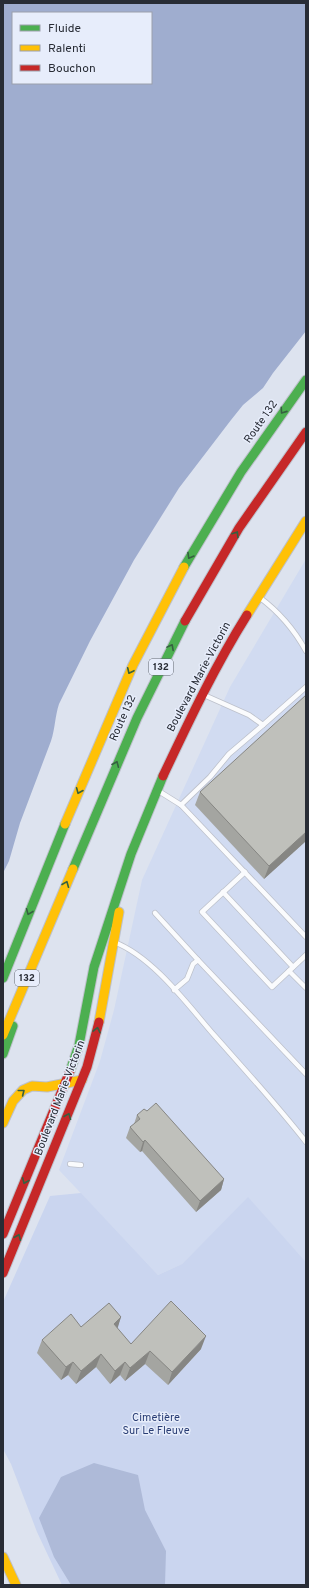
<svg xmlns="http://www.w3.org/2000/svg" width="309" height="1588" viewBox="0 0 309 1588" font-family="Overpass,sans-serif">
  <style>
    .built { fill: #d1dbf1 }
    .green { fill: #cad5ef }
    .forest { fill: #aebad8 }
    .water { fill: #9fadcf; fill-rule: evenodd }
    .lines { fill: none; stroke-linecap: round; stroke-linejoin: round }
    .lane-casing { stroke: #bdc1cb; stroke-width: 6 }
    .fast-casing { stroke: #bdc1cb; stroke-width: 11 }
    .slow-casing { stroke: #bdc1cb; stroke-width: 11 }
    .jam-casing { stroke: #bdc1cb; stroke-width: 11 }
    .lane { stroke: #fafbfd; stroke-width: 4.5 }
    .fast { stroke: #4caf50; stroke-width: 9 }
    .slow { stroke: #ffc107; stroke-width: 9 }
    .jam { stroke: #c62828; stroke-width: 9 }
    .wall { fill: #a4a5a1 }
    .shaded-wall { fill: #868683 }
    .building { fill: #bfc0bb; stroke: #868683 }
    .oneway { stroke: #366040 }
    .labels { text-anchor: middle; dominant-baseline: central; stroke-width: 3; stroke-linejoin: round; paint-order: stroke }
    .shield { fill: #e7edfb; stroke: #616670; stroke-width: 1 }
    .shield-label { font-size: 10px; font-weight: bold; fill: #282c35 }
    .street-label { font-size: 11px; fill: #282c35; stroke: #e7edfb }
    .park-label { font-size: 11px; fill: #293d74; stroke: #e7edfb }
  </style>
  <rect width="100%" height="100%" fill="#dde3ef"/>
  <path class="built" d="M306 559V1262L248 1198 182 1264 158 1275 59 1170 100 1061 114 1010 142 880 230 687Z"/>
  <path class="green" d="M81 1193 158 1275 182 1264 248 1197 306 1262V1585H62L37 1532 11 1464 3 1449V1302L50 1196Z"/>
  <path class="forest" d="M94 1463 138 1475 145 1510 166 1551 165 1585H71L54 1557 39 1518 61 1477Z"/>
  <path class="water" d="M3 3H306V331L273 373 263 388 243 405 231 420 179 488 134 560 90 641 59 704C55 716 55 729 51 741L20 823 9 861 3 873ZM13 13H151V83H13Z"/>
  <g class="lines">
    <defs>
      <g id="lane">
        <path d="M259 597C278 611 295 631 306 651"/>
        <path d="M204 695 249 715 263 725 306 687"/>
        <path d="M157 790 181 805 210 777 229 754 263 725"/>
        <path d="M181 805 306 937"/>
        <path d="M245 872 202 912 272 987 306 955"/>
        <path d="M223 892 293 967"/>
        <path d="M155 913 198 960 193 964 187 979 174 990"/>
        <path d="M114 942C153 957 187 1004 214 1035 245 1070 277 1105 306 1142"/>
        <path d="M198 960 306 1074"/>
        <path d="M289 971 306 988"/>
        <path d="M70 1164 81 1165"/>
      </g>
      <g id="fast">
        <path d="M184 567 241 472 306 380"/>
        <path d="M73 869 137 718 185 621"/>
        <path d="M3 978 65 824"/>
        <path d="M3 1054 13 1026"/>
        <path d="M70 1071 79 1045 94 967 131 854 163 776"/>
      </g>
      <g id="slow">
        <path d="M247 615 306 521"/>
        <path d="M65 824 133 665 184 567"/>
        <path d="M99 1022 119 912"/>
        <path d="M3 1035 73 869"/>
        <path d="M3 1123 13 1101 23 1090 32 1086 47 1087 82 1080"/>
        <path d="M3 1557 16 1585"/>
      </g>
      <g id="jam">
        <path d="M185 621 239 528 306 432"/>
        <path d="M163 776C189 721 215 666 247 615"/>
        <path d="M3 1234 70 1071"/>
        <path d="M3 1273 87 1067 99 1022"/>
      </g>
    </defs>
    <use href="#lane" class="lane-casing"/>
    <use href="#fast" class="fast-casing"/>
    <use href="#slow" class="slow-casing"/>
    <use href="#jam" class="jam-casing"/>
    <use href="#lane" class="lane"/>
    <use href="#fast" class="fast"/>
    <use href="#slow" class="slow"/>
    <use href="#jam" class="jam"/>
  </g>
  <g class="wall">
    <path d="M200 792 306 841 264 879 195 805Z"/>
    <path d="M147 1111 224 1179 221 1190 196 1212 142 1151 140 1152 126 1138 130 1127 134 1124 137 1115Z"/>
    <path d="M121 1317 117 1328 131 1344 201 1349 168 1385 145 1364 125 1381 120 1375 110 1384 96 1367 76 1384 68 1375 61 1380 37 1353 42 1340 81 1327Z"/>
  </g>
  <g class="shaded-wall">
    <path d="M306 832V841L264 879 269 866Z"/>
    <path d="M145 1140 142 1151 140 1152 143 1142Z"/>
    <path d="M224 1179 221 1190 196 1212 200 1201Z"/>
    <path d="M121 1317 117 1330 114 1324Z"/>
    <path d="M206 1336 201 1349 168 1385 172 1372Z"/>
    <path d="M150 1351 145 1364 125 1381 130 1368Z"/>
    <path d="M101 1354 96 1367 76 1384 81 1371Z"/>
    <path d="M73 1362 68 1375 61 1380 66 1367Z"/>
    <path d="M125 1362 120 1375 110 1384 115 1371Z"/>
  </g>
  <g class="building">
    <path d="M306 695V832L269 866 200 792Z"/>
    <path d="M156 1103 224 1179 200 1201 145 1140 143 1142 130 1127 140 1119 137 1115 144 1109 147 1111Z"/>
    <path d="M171 1301 206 1336 172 1372 150 1351 130 1368 125 1362 115 1371 101 1354 81 1371 73 1362 66 1367 42 1340 71 1314 81 1327 109 1303 121 1317 114 1324 131 1344Z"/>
  </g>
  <defs><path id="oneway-chevron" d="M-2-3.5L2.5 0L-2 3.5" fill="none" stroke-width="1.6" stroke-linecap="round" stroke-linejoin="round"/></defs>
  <g class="oneway">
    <use href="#oneway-chevron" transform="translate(283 411) rotate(125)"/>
    <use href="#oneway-chevron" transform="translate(236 534) rotate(-58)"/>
    <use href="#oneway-chevron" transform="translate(190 556) rotate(120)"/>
    <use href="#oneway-chevron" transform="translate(171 647) rotate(-62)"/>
    <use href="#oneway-chevron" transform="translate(130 671) rotate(115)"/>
    <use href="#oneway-chevron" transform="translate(116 764) rotate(-67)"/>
    <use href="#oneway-chevron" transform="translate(79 791) rotate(113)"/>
    <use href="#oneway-chevron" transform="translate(66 884) rotate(-68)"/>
    <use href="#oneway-chevron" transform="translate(29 912) rotate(112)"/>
    <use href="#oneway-chevron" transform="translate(97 1030) rotate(-78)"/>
    <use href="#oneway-chevron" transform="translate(22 1092) rotate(-38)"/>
    <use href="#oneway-chevron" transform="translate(68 1116) rotate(-68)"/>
    <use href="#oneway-chevron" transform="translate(25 1181) rotate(113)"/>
    <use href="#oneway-chevron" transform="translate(18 1237) rotate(-67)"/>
  </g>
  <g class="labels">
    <g class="shield">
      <rect x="149" y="659" width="24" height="16" rx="3"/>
      <rect x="15" y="970" width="24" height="16" rx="3"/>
    </g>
    <g class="shield-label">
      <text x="161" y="667">132</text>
      <text x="27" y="978">132</text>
    </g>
    <g class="street-label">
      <text transform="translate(261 422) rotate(-55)">Route 132</text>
      <text transform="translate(199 677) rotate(-62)">Boulevard Marie-Victorin</text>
      <text transform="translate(123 718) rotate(-66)">Route 132</text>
      <text transform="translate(60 1098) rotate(-69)">Boulevard Marie-Victorin</text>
    </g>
    <g class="park-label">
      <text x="156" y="1418">Cimetière<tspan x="156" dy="13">Sur Le Fleuve</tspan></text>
    </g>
  </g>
  <rect width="309" height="1588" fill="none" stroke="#282c35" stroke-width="8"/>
  <rect x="12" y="12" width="140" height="72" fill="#e7edfb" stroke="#9ba0ac"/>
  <rect x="20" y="25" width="20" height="6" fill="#4caf50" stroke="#9ba0ac"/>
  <text x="48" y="32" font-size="12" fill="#282c35">Fluide</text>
  <rect x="20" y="45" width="20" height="6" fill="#ffc107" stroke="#9ba0ac"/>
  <text x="48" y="52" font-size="12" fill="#282c35">Ralenti</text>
  <rect x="20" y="65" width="20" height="6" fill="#c62828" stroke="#9ba0ac"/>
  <text x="48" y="72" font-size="12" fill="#282c35">Bouchon</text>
</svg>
